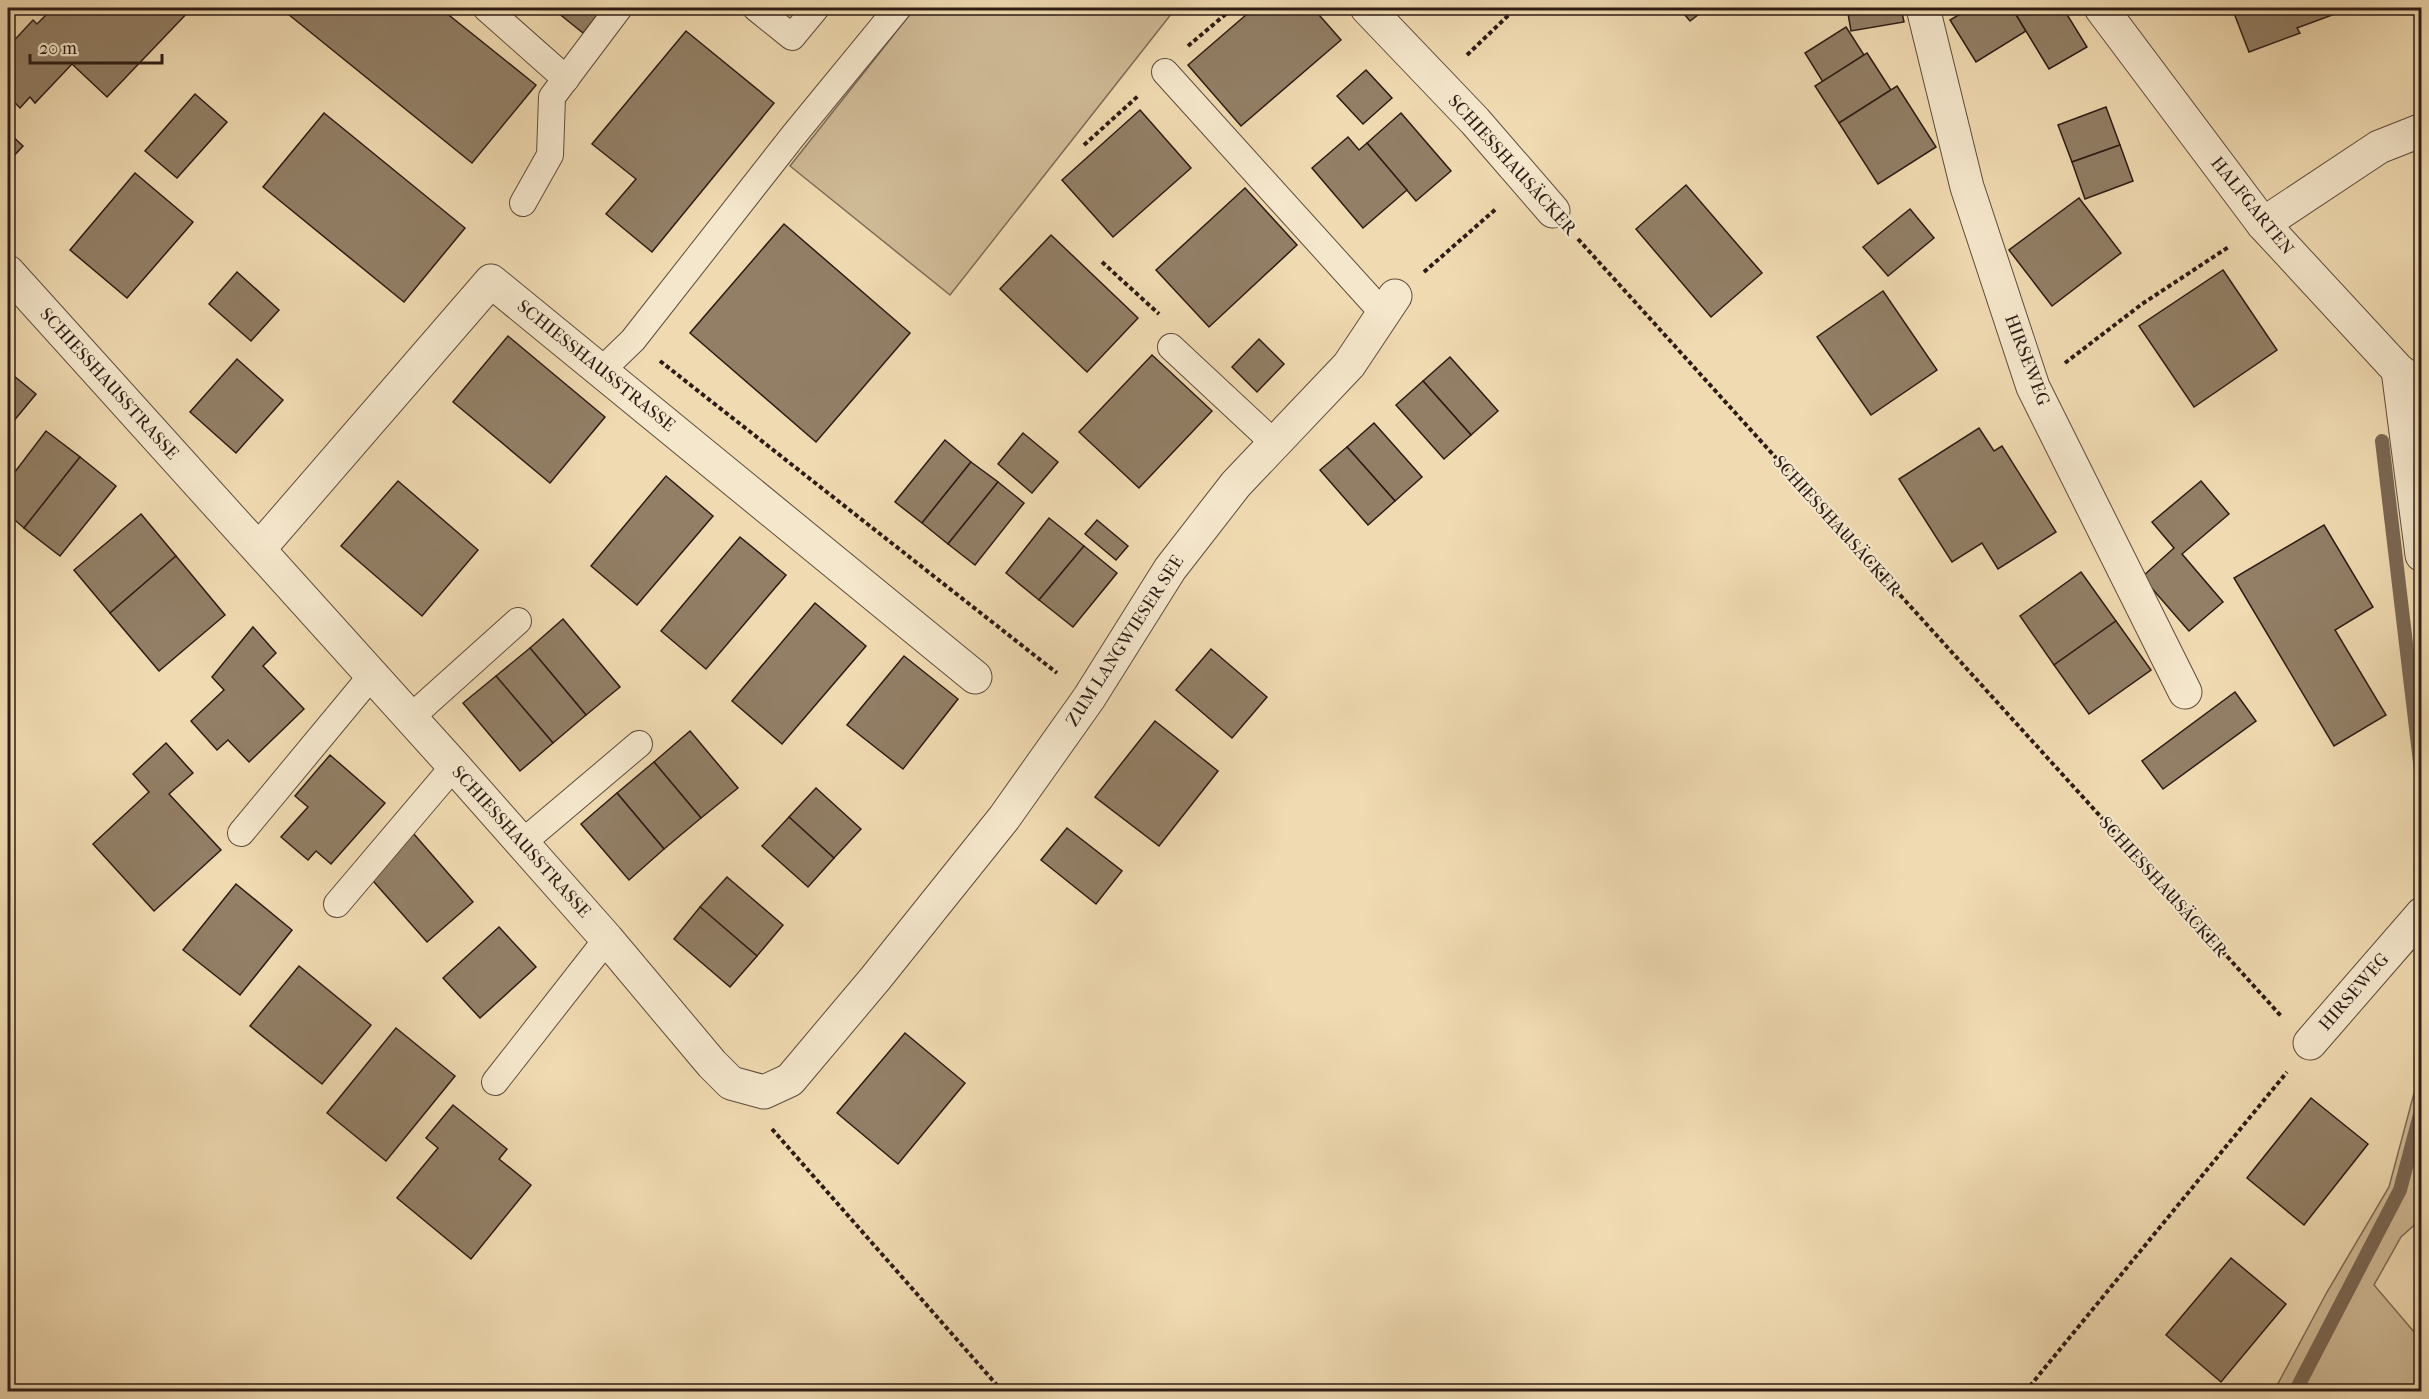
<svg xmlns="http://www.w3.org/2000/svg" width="2429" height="1399" viewBox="0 0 2429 1399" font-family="'IM FELL French Canon',serif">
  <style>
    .green { fill: #cfba96; stroke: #7e6b56; stroke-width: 1.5 }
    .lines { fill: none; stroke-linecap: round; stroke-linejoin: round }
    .stream { stroke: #7a6753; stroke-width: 14 }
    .building { fill: #927f66; stroke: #2d1c15; stroke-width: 1.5 }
    .lane-casing { stroke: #5e4c3c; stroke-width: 28 }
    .street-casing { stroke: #5e4c3c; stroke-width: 35 }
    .path { stroke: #2d1c15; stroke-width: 4; stroke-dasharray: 4.5 3; stroke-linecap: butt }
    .lane { stroke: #f5e7cc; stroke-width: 26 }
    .street { stroke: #f5e7cc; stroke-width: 33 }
    .labels { text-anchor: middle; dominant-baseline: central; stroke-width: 4.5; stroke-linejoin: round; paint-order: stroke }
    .street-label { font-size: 18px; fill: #2d1c15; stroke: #f5e7cc }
  </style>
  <rect width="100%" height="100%" fill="#f0dab1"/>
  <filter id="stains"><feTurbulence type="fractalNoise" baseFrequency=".00333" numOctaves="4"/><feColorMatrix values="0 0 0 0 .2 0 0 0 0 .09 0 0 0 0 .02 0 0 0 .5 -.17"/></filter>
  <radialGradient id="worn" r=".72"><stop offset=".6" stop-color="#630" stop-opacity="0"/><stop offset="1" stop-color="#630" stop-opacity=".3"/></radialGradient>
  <g class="green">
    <path d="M915 8H1176L950 295 790 166Z"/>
    <path d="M2421 1067V1219L2401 1237 2374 1285 2421 1340V1390L2274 1391 2327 1292 2389 1187Z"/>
  </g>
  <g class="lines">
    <g class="stream">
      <path d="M2382 441 2422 779"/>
      <path d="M2295 1392 2400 1190 2422 1107"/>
    </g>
  </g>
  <g class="building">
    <path d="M53 8H192L107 97 72 64 35 103 30 97 20 108 8 96V47L33 20 37 24Z"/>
    <path d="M294 8H440L536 85 472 163 288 14Z"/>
    <path d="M552 8H603L583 33Z"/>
    <path d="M1254 8H1313L1341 40 1241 126 1188 65Z"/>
    <path d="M1679 8H1707L1690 21Z"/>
    <path d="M1847 8H1901L1904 22 1851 31Z"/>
    <path d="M1970 8H2012L2026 31 1976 62 1950 20Z"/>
    <path d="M2012 8H2063L2087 47 2049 69Z"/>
    <path d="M2232 8H2351L2297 28 2300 33 2249 52Z"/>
    <path d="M1846 27 1864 55 1823 82 1805 53Z"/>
    <path d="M686 31 774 103 652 252 606 214 636 179 592 144Z"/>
    <path d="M1867 53 1891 90 1839 123 1815 86Z"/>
    <path d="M1366 70 1392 98 1363 124 1337 96Z"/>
    <path d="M1897 86 1936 147 1878 184 1839 123Z"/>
    <path d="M195 94 227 122 177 178 145 151Z"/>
    <path d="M2106 107 2120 145 2072 162 2058 125Z"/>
    <path d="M1140 110 1191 168 1113 237 1062 180Z"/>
    <path d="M324 113 465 228 404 302 263 187Z"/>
    <path d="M1401 113 1451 171 1416 201 1367 143Z"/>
    <path d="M8 132 23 146 8 162Z"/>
    <path d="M1348 137 1359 150 1367 143 1407 190 1363 228 1312 168Z"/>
    <path d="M2120 145 2133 181 2085 199 2072 162Z"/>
    <path d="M135 173 193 222 127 298 70 250Z"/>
    <path d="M1686 185 1762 273 1711 317 1636 229Z"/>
    <path d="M1245 188 1297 245 1209 327 1156 270Z"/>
    <path d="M2079 198 2121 253 2052 306 2009 250Z"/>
    <path d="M1910 209 1934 238 1888 276 1863 247Z"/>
    <path d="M784 224 910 333 816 442 690 333Z"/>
    <path d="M1051 235 1138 318 1087 372 1000 289Z"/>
    <path d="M2223 270 2277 350 2194 407 2139 326Z"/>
    <path d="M237 272 279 310 251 341 209 304Z"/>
    <path d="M1883 291 1937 370 1871 415 1817 337Z"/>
    <path d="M508 336 605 417 550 483 453 402Z"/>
    <path d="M1259 339 1284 364 1257 392 1232 367Z"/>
    <path d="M1152 355 1212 411 1139 488 1079 432Z"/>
    <path d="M1450 357 1498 411 1471 435 1423 381Z"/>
    <path d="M237 359 283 400 236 453 190 412Z"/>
    <path d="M8 371 36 394 8 428Z"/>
    <path d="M1423 381 1471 435 1444 459 1396 405Z"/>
    <path d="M1374 423 1422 477 1395 501 1347 447Z"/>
    <path d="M1979 428 1994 451 2002 446 2056 532 1998 569 1982 543 1952 562 1899 479Z"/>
    <path d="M46 431 80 457 24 528 8 514V481Z"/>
    <path d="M1023 433 1058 462 1032 493 998 464Z"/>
    <path d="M945 440 971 462 922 523 895 502Z"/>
    <path d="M1347 447 1395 501 1368 525 1320 470Z"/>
    <path d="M80 457 116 486 60 556 24 528Z"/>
    <path d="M971 462 998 482 948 544 922 523Z"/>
    <path d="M666 476 713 516 637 605 591 566Z"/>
    <path d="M398 481 478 550 422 616 341 546Z"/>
    <path d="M2201 481 2229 514 2182 554 2223 602 2189 631 2142 577 2174 548 2152 522Z"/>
    <path d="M998 482 1024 503 975 565 948 544Z"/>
    <path d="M141 514 176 556 110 613 74 570Z"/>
    <path d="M1049 518 1084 546 1039 600 1006 573Z"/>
    <path d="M1097 520 1128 546 1116 560 1085 534Z"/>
    <path d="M2324 525 2373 607 2335 630 2386 715 2334 746 2234 578Z"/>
    <path d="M740 537 786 575 706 669 661 631Z"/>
    <path d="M1084 546 1117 573 1073 627 1039 600Z"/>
    <path d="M176 556 225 615 159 671 110 613Z"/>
    <path d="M2081 572 2116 621 2054 665 2020 616Z"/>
    <path d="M815 603 866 646 782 744 732 701Z"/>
    <path d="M563 619 620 687 586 715 530 648Z"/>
    <path d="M2116 621 2151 670 2089 714 2054 665Z"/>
    <path d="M253 627 276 653 263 666 304 709 249 762 228 740 217 750 191 721 224 690 212 677Z"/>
    <path d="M530 648 586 715 553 743 496 676Z"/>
    <path d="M1211 649 1267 697 1232 738 1176 690Z"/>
    <path d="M904 656 958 699 903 769 847 725Z"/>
    <path d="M496 676 553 743 520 771 463 703Z"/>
    <path d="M2235 692 2256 721 2163 789 2142 761Z"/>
    <path d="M1155 721 1218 771 1159 846 1095 797Z"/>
    <path d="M690 731 738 788 701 818 654 762Z"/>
    <path d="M166 743 193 773 169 794 221 850 154 911 93 844 149 792 133 774Z"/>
    <path d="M330 755 385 803 331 864 316 851 308 860 281 837 308 807 295 796Z"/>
    <path d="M654 762 701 818 664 849 617 793Z"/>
    <path d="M816 788 861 829 834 858 789 817Z"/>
    <path d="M617 793 664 849 629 880 581 824Z"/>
    <path d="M789 817 834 858 808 887 762 846Z"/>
    <path d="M1067 828 1122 871 1096 904 1041 860Z"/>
    <path d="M413 833 473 902 427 942 367 874Z"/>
    <path d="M727 877 783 925 757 956 700 907Z"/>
    <path d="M236 884 292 930 240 995 183 950Z"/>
    <path d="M700 907 757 956 730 987 674 939Z"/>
    <path d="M499 927 536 967 480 1018 443 978Z"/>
    <path d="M299 966 371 1025 322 1084 250 1026Z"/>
    <path d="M396 1028 455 1076 386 1161 327 1113Z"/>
    <path d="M905 1033 965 1083 898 1164 837 1113Z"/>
    <path d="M2311 1098 2368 1144 2304 1225 2247 1178Z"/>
    <path d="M453 1105 507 1149 499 1159 531 1185 471 1259 397 1198 438 1148 426 1138Z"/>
    <path d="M2231 1258 2286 1304 2221 1382 2166 1335Z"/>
  </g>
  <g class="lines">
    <defs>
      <g id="lane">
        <path d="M486 8 566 79"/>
        <path d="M756 8 792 37 816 8"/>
        <path d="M1165 72 1383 313"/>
        <path d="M523 203 550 155 552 97 619 8"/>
        <path d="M1171 347 1274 443"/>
        <path d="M601 371 633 340 793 136 898 8"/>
        <path d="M410 718 518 621"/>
        <path d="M241 833 372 675"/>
        <path d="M522 843 639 744"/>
        <path d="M337 904 454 766"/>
        <path d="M495 1082 607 939"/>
      </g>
      <g id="street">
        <path d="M1367 8 1475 121 1553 211"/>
        <path d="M1923 8 1967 187 2033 387 2185 692"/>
        <path d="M2101 8 2263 224 2398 370 2422 388"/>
        <path d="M2263 224 2379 147 2422 130"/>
        <path d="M8 272 454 766 607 939 712 1064 731 1083 764 1092 790 1080 875 979 1004 818 1089 698 1170 569 1236 484 1349 365 1395 296"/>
        <path d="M2398 370 2422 555"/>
        <path d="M259 549 491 281 975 677"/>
        <path d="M2310 1043 2422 914"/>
      </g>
    </defs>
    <use href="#lane" class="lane-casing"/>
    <use href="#street" class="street-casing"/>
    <g class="path">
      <path d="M1188 46 1233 8"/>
      <path d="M1467 55 1516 8"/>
      <path d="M1084 145 1138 96"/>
      <path d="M1578 239 2281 1016"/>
      <path d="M1102 262 1159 314"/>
      <path d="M1424 272 1497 208"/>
      <path d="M660 361 1057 673"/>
      <path d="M2065 363 2142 304 2230 246"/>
      <path d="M772 1129 1003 1392"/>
      <path d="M2025 1392 2287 1072"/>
    </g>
    <use href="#lane" class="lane"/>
    <use href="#street" class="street"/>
  </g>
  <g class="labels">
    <g class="street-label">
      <text transform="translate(1512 165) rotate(48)">SCHIESSHAUSÄCKER</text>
      <text transform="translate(2252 206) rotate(51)">HALFGARTEN</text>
      <text transform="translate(2027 360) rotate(69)">HIRSEWEG</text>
      <text transform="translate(596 366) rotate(39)">SCHIESSHAUSSTRASSE</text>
      <text transform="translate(109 384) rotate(48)">SCHIESSHAUSSTRASSE</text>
      <text transform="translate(1837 526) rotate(48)">SCHIESSHAUSÄCKER</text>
      <text transform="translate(1125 641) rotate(-57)">ZUM LANGWIESER SEE</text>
      <text transform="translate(521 842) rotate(48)">SCHIESSHAUSSTRASSE</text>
      <text transform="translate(2163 887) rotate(48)">SCHIESSHAUSÄCKER</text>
      <text transform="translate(2354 992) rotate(-49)">HIRSEWEG</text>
    </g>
  </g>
  <rect width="2429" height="1399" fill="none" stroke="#f0dab1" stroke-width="30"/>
  <rect x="9" y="9" width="2411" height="1381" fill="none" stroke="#2d1c15" stroke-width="3"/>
  <rect x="15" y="15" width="2399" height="1369" fill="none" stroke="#2d1c15" stroke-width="1.5"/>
  <path d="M30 54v9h132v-9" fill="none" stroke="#2d1c15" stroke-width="3"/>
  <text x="39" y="54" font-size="18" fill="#2d1c15" stroke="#f5e7cc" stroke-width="4.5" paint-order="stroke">20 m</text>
  <rect width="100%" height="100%" filter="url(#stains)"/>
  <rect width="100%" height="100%" fill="url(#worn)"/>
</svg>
